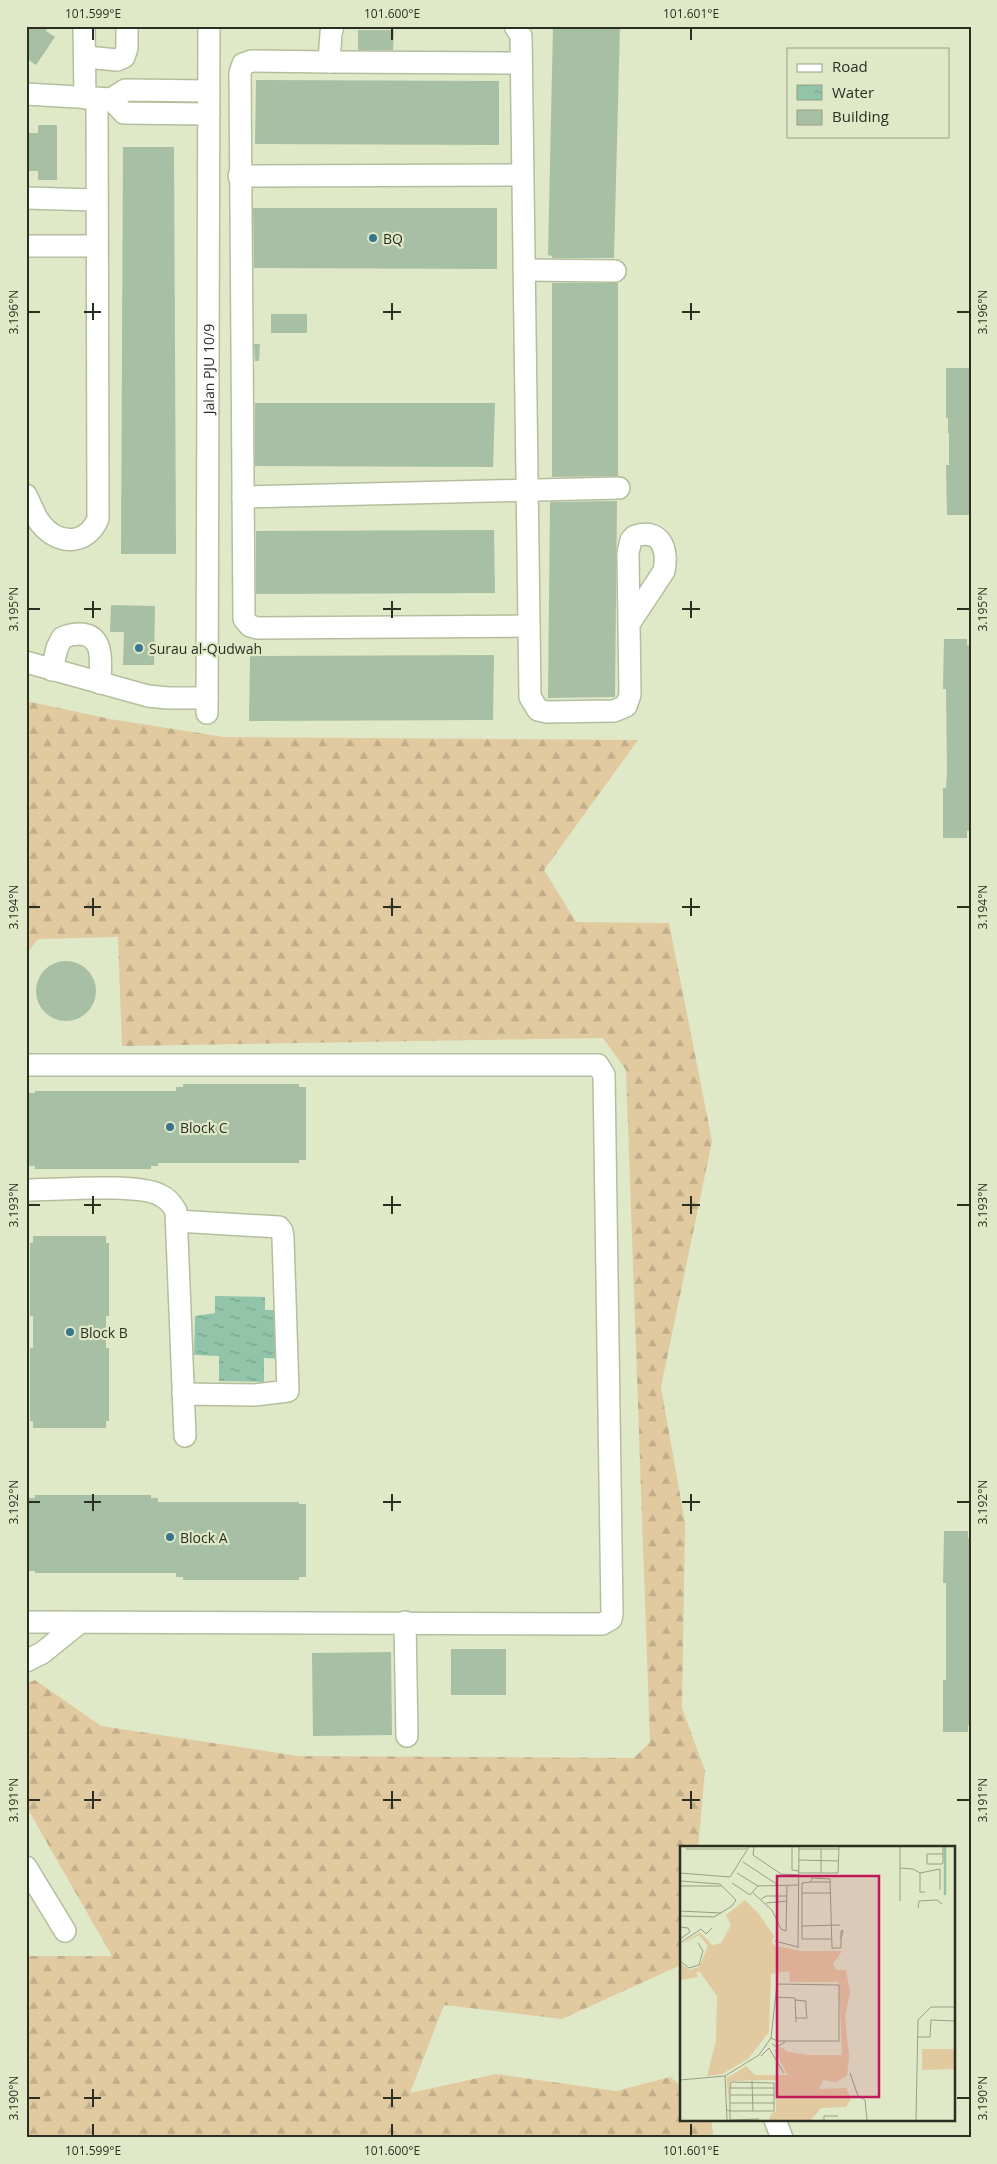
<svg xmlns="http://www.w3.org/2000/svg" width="997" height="2164" viewBox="0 0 997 2164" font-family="'Open Sans',sans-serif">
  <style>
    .forest { fill: url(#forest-firs) }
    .water { fill: url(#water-ripples) }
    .building { fill: #a7bfa4 }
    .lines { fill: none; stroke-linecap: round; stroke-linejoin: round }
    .minor-casing { stroke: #b4be9e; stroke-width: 24 }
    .minor { stroke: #fff; stroke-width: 21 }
    .ticks { fill: none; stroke: #2b2f22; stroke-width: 2 }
    .poi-dot { fill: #36758a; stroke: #dfe9c7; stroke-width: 2 }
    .labels { text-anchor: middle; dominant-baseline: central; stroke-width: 4.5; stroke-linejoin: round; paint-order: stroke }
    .poi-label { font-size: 14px; fill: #2b2f22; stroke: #dfe9c7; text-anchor: start }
    .street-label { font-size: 14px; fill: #2b2f22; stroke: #dfe9c7 }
    .inset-river { fill: none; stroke: #92c4aa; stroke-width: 2.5 }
    .inset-road { fill: none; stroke: #979f85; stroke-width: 1 }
    .view { fill: #c2185b; fill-opacity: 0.15; stroke: #c2185b; stroke-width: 2.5 }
    .inset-edge { fill: none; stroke: #2b2f22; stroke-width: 2.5 }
    .neatline { fill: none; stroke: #2b2f22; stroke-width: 2 }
    .ticks-label { font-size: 12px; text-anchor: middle; fill: #2b2f22 }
  </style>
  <defs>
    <pattern id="forest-firs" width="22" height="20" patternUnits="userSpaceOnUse" patternTransform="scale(1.25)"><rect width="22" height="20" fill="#e1c9a0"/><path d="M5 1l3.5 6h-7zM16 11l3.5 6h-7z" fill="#c1ad8a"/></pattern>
    <pattern id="water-ripples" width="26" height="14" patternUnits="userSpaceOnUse" patternTransform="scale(1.25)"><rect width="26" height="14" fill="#92c4aa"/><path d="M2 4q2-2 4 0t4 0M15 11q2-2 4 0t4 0" fill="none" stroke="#77a08a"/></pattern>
  </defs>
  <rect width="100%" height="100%" fill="#dfe9c7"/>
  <path class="forest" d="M26 701 110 719 224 737 638 740 544 870 576 922 669 923 712 1141 661 1387 685 1523 682 1708 705 1771 698 1848H681V1965L562 2019 444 2005 410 2093 496 2074 616 2091 670 2077 681 2086V2120H711L714 2138H26V1956H112L26 1806V1684L35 1680 101 1726 298 1756 634 1758 650 1742 626 1070 603 1038 122 1046 118 937 38 939 26 955Z"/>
  <path class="water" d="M215 1296 265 1297V1310H292L291 1359 264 1358V1382L219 1381V1356L194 1355 195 1316 215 1313Z"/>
  <g class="building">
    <path d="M26 26H49L46 31 55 37 36 65 26 58Z"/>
    <path d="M553 26H620L614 258H552V256L548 255Z"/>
    <path d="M358 30H394L393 50H358Z"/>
    <path d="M256 80 499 81V145L255 144Z"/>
    <path d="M38 125H57V180H38V171H26V133H38Z"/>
    <path d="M123 147H174L176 554H121Z"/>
    <path d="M253 208H497V269L254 268Z"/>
    <path d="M552 283H618V476L552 477Z"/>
    <rect x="271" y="314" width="36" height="19"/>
    <path d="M254 344H260L259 361H255Z"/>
    <path d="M946 368H970V515H947L946 465H949V433H948V418H946Z"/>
    <path d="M255 403H495L493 467 255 466Z"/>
    <path d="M617 501 615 697 548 698 550 502Z"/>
    <path d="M494 530 495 593 256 594V531Z"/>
    <path d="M111 605 155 606 154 665H123L124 632H110Z"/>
    <path d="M944 639H967V645H971V831H967V838H943V788H946L947 773 946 689H943Z"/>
    <path d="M494 655 493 720 249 721 250 656Z"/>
    <circle cx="66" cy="991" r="30"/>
    <path d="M183 1084H299V1087H306V1160H299V1163H158V1166H151V1169H35V1166H28V1093H35V1091H176V1087H183Z"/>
    <path d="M33 1236H106V1243H109V1316H106V1348H109V1421H106V1428H33V1421H30V1348H33V1316H30V1243H33Z"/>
    <path d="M35 1495H151V1498H158V1502H299V1504H306V1577H299V1580H183V1577H176V1573H35V1571H28V1498H35Z"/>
    <path d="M944 1531H968V1538H971V1725H968V1732H943V1680H946V1583H943Z"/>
    <rect x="451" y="1649" width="55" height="46"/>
    <path d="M391 1652 392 1735 313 1736 312 1653Z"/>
  </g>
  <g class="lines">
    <defs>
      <g id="minor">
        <path d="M84 26 85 98"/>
        <path d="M333 26 331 33 329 62 252 61 243 64 240 73 244 619 250 626 258 628 529 626"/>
        <path d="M515 26 521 36 530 697 538 710 547 712 614 711 626 706 630 695 628 553 631 540 635 536C662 528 668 550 664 571L629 624"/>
        <path d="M86 57 117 60 124 57 127 48V26"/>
        <path d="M329 62 521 63"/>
        <path d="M26 94 111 99 125 90 209 91"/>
        <path d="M111 99 124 113 209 114"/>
        <path d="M239 176 522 175"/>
        <path d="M26 198 95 200"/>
        <path d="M26 246H96"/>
        <path d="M524 270 615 271"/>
        <path d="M26 495C31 504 34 516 41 524 58 545 86 546 98 519L97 99"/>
        <path d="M243 497 619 488"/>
        <path d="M26 662 148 696 168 698H207"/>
        <path d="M52 670 57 648 62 638C68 635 74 634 81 634 106 636 100 666 100 683"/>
        <path id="s1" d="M207 713 209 26"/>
        <path d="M26 1065H598L604 1075 612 1614 611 1619 602 1624 26 1622"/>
        <path d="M26 1190C56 1190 137 1183 160 1195 167 1198 172 1204 176 1211L185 1436"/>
        <path d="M177 1221 279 1227 282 1231 283 1238 288 1391 255 1395 183 1394"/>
        <path d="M405 1622 407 1736"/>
        <path d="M26 1661 42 1653 78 1624"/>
        <path d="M26 1867 65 1931"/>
        <path d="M775 2120 782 2138"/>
      </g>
    </defs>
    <use href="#minor" class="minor-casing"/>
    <use href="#minor" class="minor"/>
  </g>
  <path class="ticks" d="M93 28V40M392 28V40M691 28V40M93 303V320M392 303V320M691 303V320M28 312H40M84 312H101M383 312H401M682 312H700M957 312H970M93 601V618M392 601V618M691 601V618M28 609H40M84 609H101M383 609H401M682 609H700M957 609H970M93 898V916M392 898V916M691 898V916M28 907H40M84 907H101M383 907H401M682 907H700M957 907H970M93 1196V1214M392 1196V1214M691 1196V1214M28 1205H40M84 1205H101M383 1205H401M682 1205H700M957 1205H970M93 1494V1511M392 1494V1511M691 1494V1511M28 1502H40M84 1502H101M383 1502H401M682 1502H700M957 1502H970M93 1791V1809M392 1791V1809M691 1791V1809M28 1800H40M84 1800H101M383 1800H401M682 1800H700M957 1800H970M93 2089V2107M392 2089V2107M28 2098H40M84 2098H101M383 2098H401M957 2098H970M93 2124V2136M392 2124V2136M691 2124V2136"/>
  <g class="poi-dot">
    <circle cx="373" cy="238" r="5"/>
    <circle cx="139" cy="648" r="5"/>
    <circle cx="170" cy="1127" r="5"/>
    <circle cx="70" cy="1332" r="5"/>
    <circle cx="170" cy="1537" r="5"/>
  </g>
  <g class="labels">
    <g class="poi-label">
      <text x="383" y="238">BQ</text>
      <text x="149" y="648">Surau al-Qudwah</text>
      <text x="180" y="1127">Block C</text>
      <text x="80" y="1332">Block B</text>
      <text x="180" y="1537">Block A</text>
    </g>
    <g class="street-label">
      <text stroke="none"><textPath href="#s1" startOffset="344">Jalan PJU 10/9</textPath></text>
    </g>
  </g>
  <g transform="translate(680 1846)">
    <rect width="275" height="275" fill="#dfe9c7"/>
    <path d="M65 54 79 68 94 90 92 97 96 100 120 105H162L153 118 156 124H166L170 146 165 171 169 210 167 230 155 236 143 234 139 243 166 242 171 253 166 261 141 262 131 274H89L91 268 96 265 95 234 50 235 49 258 47 237V232L66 220 75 229H108L94 204 101 201 108 206 128 209H162L159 136H110L109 125 91 128 89 186 68 213 42 228 27 230 36 195 37 150 20 126H16L18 131 0 134V117L9 124 19 121 28 100 19 89 0 99 20 86 32 99 41 97 51 79 46 69Z" fill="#e1c9a0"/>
    <path d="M242 203H275V223L242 224Z" fill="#e1c9a0"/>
    <path class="inset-river" d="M265 49V1"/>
    <path class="inset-road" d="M74 1 73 9 101 28 119 29M112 1V24L119 25M6 3H67M119 3H159M141 3V27M263 8H247V18H262L263 16V1M119 14 159 15M63 16 98 39M220 22 233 23 240 27V46H245M0 27 50 31 69 1M57 27 78 40 118 39M119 27H158L159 1M240 27 260 23V44M0 35 40 38 56 54 52 60 34 71 0 70M131 36H150M52 37 70 49 78 40M0 40H41M73 47 92 64 101 83 106 85 107 40M122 47H151M81 53 86 50H107M220 55V1M86 57 107 55M238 62 239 55 257 54 262 58M0 65 41 67M122 80 160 79M0 81 8 82 10 86 0 93M151 93H122V37L131 36 132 32 150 33 152 102H161V85L163 84 161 93M95 95 118 101M0 97 21 83 26 88 32 82M118 102 119 1M0 115 9 122 19 119 23 105 18 97M95 151 115 152 116 176M115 154 126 155V162L127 172H116M237 191H250L251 174 275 175M92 198 97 201 105 196M81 210 89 202 104 227M170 227 178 250 185 254 187 274M45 230 47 274M0 234 45 230 79 209 91 192 97 195H159V139L97 138 91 192M72 235 73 265M50 242H94M50 249H94M50 257H94M47 264 50 265H94V237L51 236 50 242V274M50 274 79 273M144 274V270H158M236 274 238 174 251 161H275"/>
    <path class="view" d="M97 30H199V251H97Z"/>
    <rect width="275" height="275" class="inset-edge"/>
  </g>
  <rect width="997" height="2164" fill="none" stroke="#dfe9c7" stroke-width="55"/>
  <rect x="787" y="48" width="162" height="90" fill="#dfe9c7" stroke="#979f85"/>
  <rect x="797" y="64" width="25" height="8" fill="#ffffff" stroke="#979f85"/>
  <text x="832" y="72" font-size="15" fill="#2b2f22">Road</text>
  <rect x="797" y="85" width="25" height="15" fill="url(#water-ripples)" stroke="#979f85"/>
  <text x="832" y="98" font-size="15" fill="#2b2f22">Water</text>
  <rect x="797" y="110" width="25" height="15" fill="#a7bfa4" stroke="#979f85"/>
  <text x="832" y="122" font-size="15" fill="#2b2f22">Building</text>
  <rect x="28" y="28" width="942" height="2108" class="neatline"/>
  <g class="ticks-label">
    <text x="93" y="18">101.599°E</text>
    <text x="392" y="18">101.600°E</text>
    <text x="691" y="18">101.601°E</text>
    <text transform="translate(14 312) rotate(-90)" y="4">3.196°N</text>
    <text transform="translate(983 312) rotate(-90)" y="4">3.196°N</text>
    <text transform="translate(14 609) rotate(-90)" y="4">3.195°N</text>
    <text transform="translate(983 609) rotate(-90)" y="4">3.195°N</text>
    <text transform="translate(14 907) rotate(-90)" y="4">3.194°N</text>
    <text transform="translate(983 907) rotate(-90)" y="4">3.194°N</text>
    <text transform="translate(14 1205) rotate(-90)" y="4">3.193°N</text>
    <text transform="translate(983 1205) rotate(-90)" y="4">3.193°N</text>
    <text transform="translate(14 1502) rotate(-90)" y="4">3.192°N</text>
    <text transform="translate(983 1502) rotate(-90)" y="4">3.192°N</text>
    <text transform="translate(14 1800) rotate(-90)" y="4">3.191°N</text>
    <text transform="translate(983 1800) rotate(-90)" y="4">3.191°N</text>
    <text transform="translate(14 2098) rotate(-90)" y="4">3.190°N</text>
    <text transform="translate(983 2098) rotate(-90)" y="4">3.190°N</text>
    <text x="93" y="2155">101.599°E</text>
    <text x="392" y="2155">101.600°E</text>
    <text x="691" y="2155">101.601°E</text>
  </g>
</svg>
